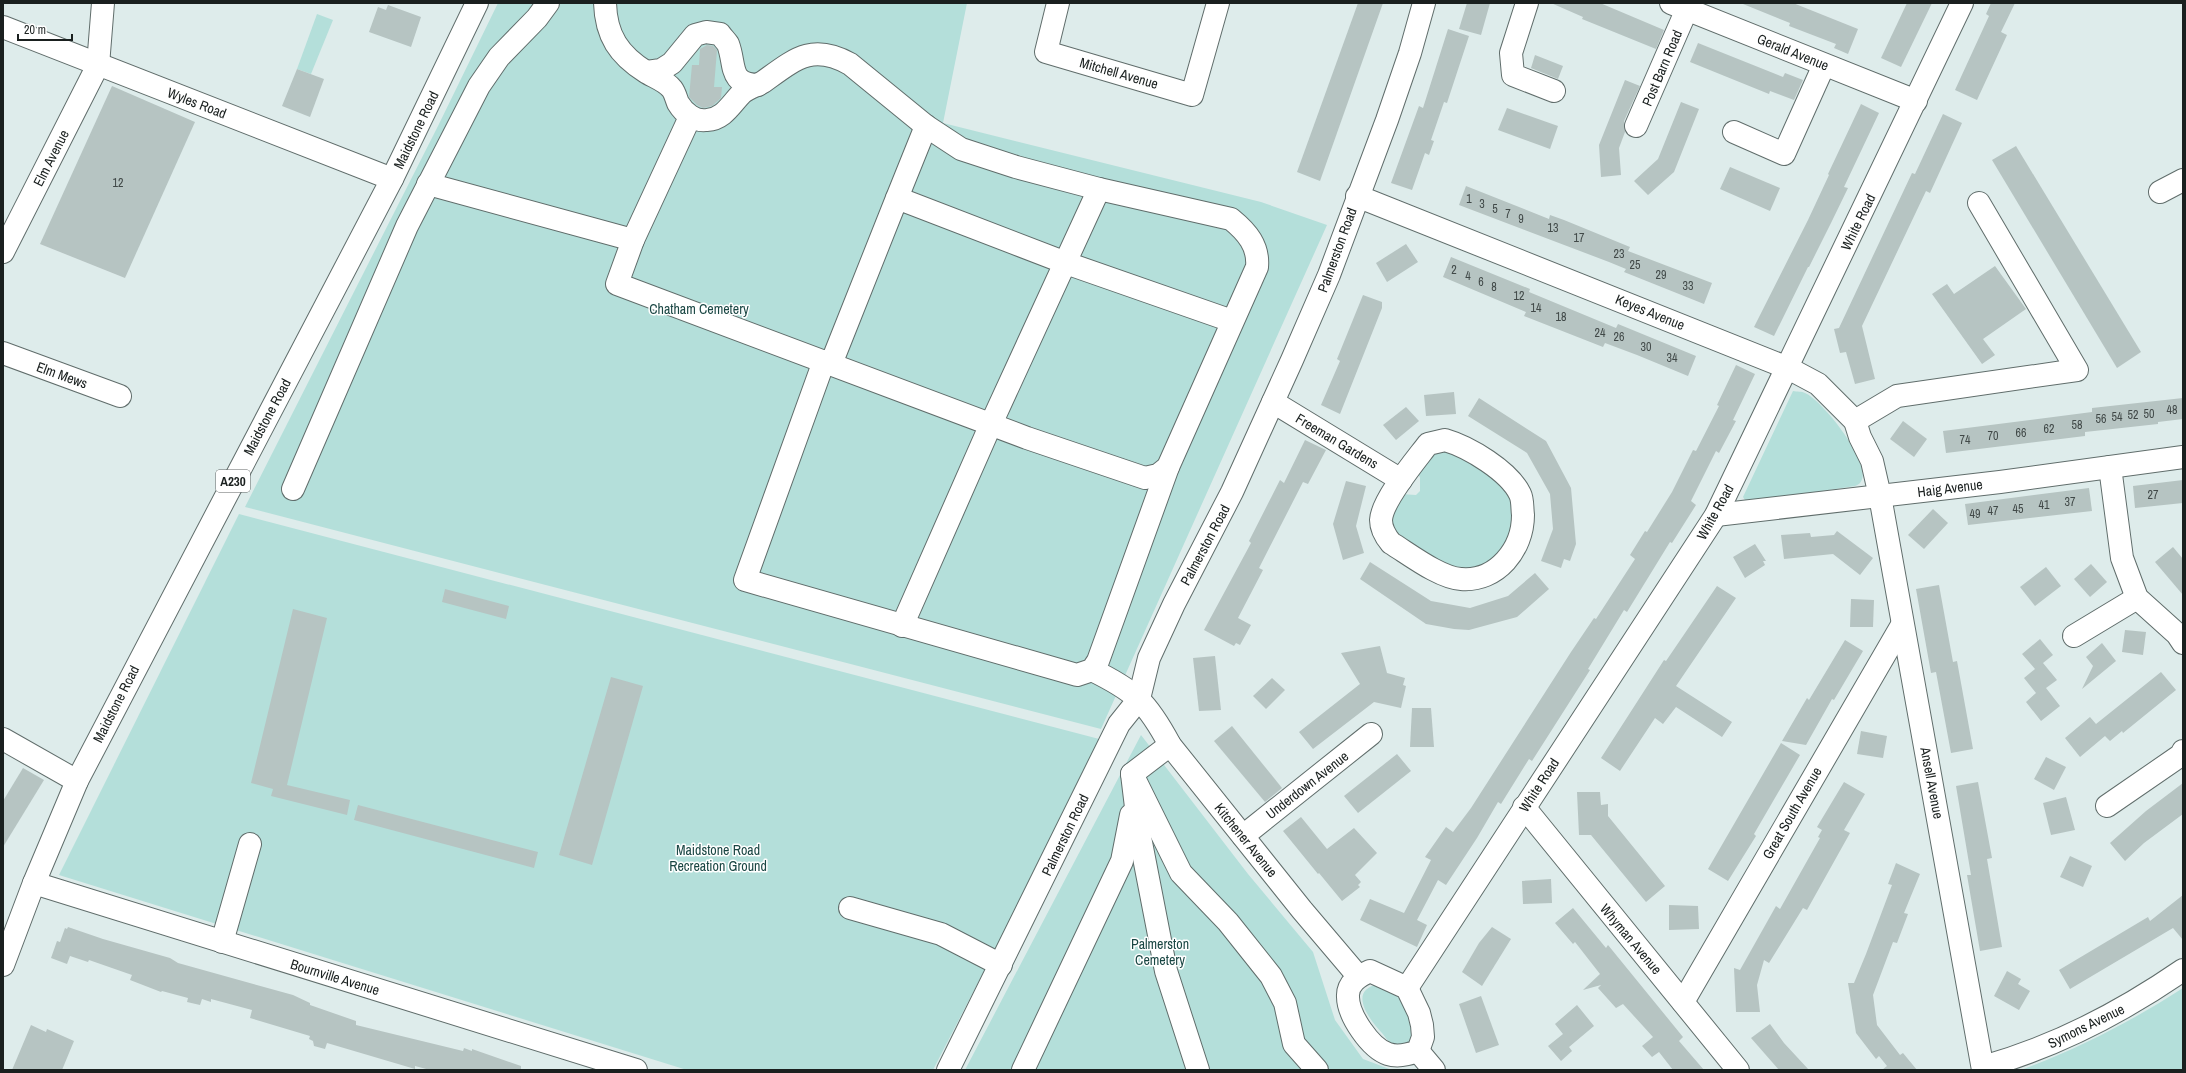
<svg xmlns="http://www.w3.org/2000/svg" width="2186" height="1073" viewBox="0 0 2186 1073" font-family="'Archivo Narrow',sans-serif">
  <style>
    .green { fill: #b4dfda }
    .building { fill: #b6c4c2 }
    .lines { fill: none; stroke-linecap: round; stroke-linejoin: round }
    .minor-casing { stroke: #606d6b; stroke-width: 24 }
    .major-casing { stroke: #606d6b; stroke-width: 24 }
    .minor { stroke: #fff; stroke-width: 22 }
    .major { stroke: #fff; stroke-width: 22 }
    .labels { text-anchor: middle; dominant-baseline: central; stroke-width: 3; stroke-linejoin: round; paint-order: stroke }
    .number-label { font-size: 12px; fill: #414948 }
    .shield { fill: #fff; stroke: #5f6362; stroke-width: 1 }
    .shield-label { font-size: 13px; font-weight: bold; fill: #1a201f }
    .street-label { font-size: 14px; fill: #1a201f; stroke: #fff }
    .park-label { font-size: 14px; fill: #194643; stroke: #fff }
  </style>
  <rect width="100%" height="100%" fill="#deeceb"/>
  <g class="green">
    <path d="M498 3H967L943 123 1261 202 1327 225 1101 729 245 507 438 126Z"/>
    <path d="M317 14 333 20 311 74 297 69Z"/>
    <path d="M1793 391C1797 392 1802 391 1805 393 1823 400 1884 477 1855 486L1750 502 1745 500 1743 497Z"/>
    <path d="M1438 449 1459 452 1510 491 1516 520 1497 561 1458 572 1393 534 1390 513 1401 494 1416 495 1420 491V477L1415 472Z"/>
    <path d="M239 514 1103 740 933 1070H687L59 875Z"/>
    <path d="M1141 735 1248 874 1313 952 1335 1020 1363 1059 1392 1070H965Z"/>
    <path d="M1379 984C1403 996 1407 1009 1419 1033L1407 1046C1403 1046 1395 1046 1392 1044 1388 1042 1384 1035 1381 1032 1369 1019 1347 990 1379 984Z"/>
    <path d="M2183 988V1070H2021C2078 1049 2132 1021 2183 988Z"/>
  </g>
  <g class="building">
    <path d="M1358 3H1383L1320 181 1297 172Z"/>
    <path d="M1467 3H1490L1481 35 1459 29Z"/>
    <path d="M1551 3H1600L1664 30 1656 49 1582 19 1583 17Z"/>
    <path d="M1793 3 1858 29 1848 54 1834 48 1836 44 1789 26 1790 23 1743 4Z"/>
    <path d="M1907 3H1932L1901 67 1881 58Z"/>
    <path d="M1991 3H2015L2001 32 2007 35 1977 100 1955 90 1989 16 1986 14Z"/>
    <path d="M388 5 421 17 411 47 369 32 378 7 386 10Z"/>
    <path d="M1448 29 1469 36 1447 103 1444 102 1431 140 1434 141 1429 155 1425 153 1412 190 1391 183 1419 106 1423 108Z"/>
    <path d="M1698 43 1783 77 1785 73 1803 80 1794 100 1770 91 1769 94 1690 62Z"/>
    <path d="M707 45 713 46 717 50 714 87H722L721 98 712 106 703 108 697 105 689 97 692 65H699L700 49Z"/>
    <path d="M1535 55 1563 66 1558 79 1531 68Z"/>
    <path d="M297 69 324 79 310 117 282 106Z"/>
    <path d="M1625 80 1640 86 1624 121 1625 132 1619 148 1621 175 1601 177 1599 145Z"/>
    <path d="M112 86 195 122 125 278 40 244Z"/>
    <path d="M1681 102 1699 109 1674 172 1648 195 1634 181 1658 159Z"/>
    <path d="M1861 104 1879 113 1844 187 1848 188 1831 223 1809 267H1808L1774 336 1754 327 1808 220 1829 175 1828 174Z"/>
    <path d="M1507 108 1558 126 1550 149 1498 130Z"/>
    <path d="M1943 114 1962 123 1930 193 1926 191 1862 326 1875 379 1855 384 1846 352 1840 353 1834 329 1839 328 1912 173 1915 174Z"/>
    <path d="M2016 146 2141 352 2117 368 1992 160Z"/>
    <path d="M1730 167 1780 188 1770 211 1720 189Z"/>
    <path d="M1466 186 1549 219 1550 215 1564 220 1630 247 1628 251 1712 283 1704 304 1624 272 1626 269 1609 262 1459 205Z"/>
    <path d="M1406 244 1418 262 1387 282 1376 263Z"/>
    <path d="M1451 257 1530 289 1529 292 1616 328 1618 324 1696 356 1688 376 1637 355 1605 343 1603 347 1524 316 1526 312 1443 277Z"/>
    <path d="M1995 266 2026 309 1983 339 1995 355 1982 364 1932 294 1947 284 1954 294Z"/>
    <path d="M1363 295 1382 302V308L1340 414 1321 405 1340 361 1337 359Z"/>
    <path d="M1736 365 1755 374 1733 420 1736 421 1719 453 1716 451 1691 501 1696 505 1672 543 1670 542 1627 612 1624 610 1588 669 1590 670 1532 761 1529 759 1501 804 1498 802 1477 838 1446 885 1438 880 1417 920 1427 925 1417 947 1360 920 1370 899 1404 913 1431 860 1425 857 1446 827 1453 832 1471 808 1571 652 1594 618 1596 619 1635 559 1630 555 1645 531 1647 532 1672 492 1693 450 1696 451 1719 406 1717 405Z"/>
    <path d="M1454 392 1456 414 1426 416 1424 395Z"/>
    <path d="M1479 398 1546 441 1571 488 1576 544 1570 561 1564 559 1561 568 1541 561 1553 529 1550 494 1527 453 1468 416Z"/>
    <path d="M2183 398V419L2158 422V424L2085 432V436L1946 453 1943 431 2092 412V408Z"/>
    <path d="M1406 407 1419 421 1396 440 1383 425Z"/>
    <path d="M1903 421 1927 439 1914 457 1890 439Z"/>
    <path d="M1305 440 1326 450 1308 484 1303 482 1259 568 1263 570 1238 618 1251 625 1240 645 1236 643 1234 646 1204 630 1251 543 1249 541 1280 480 1284 483Z"/>
    <path d="M2183 480V503L2135 508 2133 486Z"/>
    <path d="M1346 481 1366 486 1356 526 1364 553 1343 560 1333 524Z"/>
    <path d="M2089 488 2092 511 1968 525 1965 504Z"/>
    <path d="M1933 509 1948 523 1924 549 1908 535Z"/>
    <path d="M1837 531 1873 558 1860 575 1833 554 1784 559 1781 535 1810 533 1811 537 1834 535Z"/>
    <path d="M1755 544 1766 561H1763L1765 565 1745 578 1733 557Z"/>
    <path d="M2173 547 2183 559V595L2155 562Z"/>
    <path d="M1370 562 1431 601 1470 608 1508 596 1535 573 1549 589 1517 617 1469 630 1454 629 1426 624 1360 579Z"/>
    <path d="M2091 564 2107 582 2090 597 2074 579Z"/>
    <path d="M2046 567 2061 586 2035 606 2020 587Z"/>
    <path d="M1939 585 1953 662 1957 661 1973 749 1951 753 1936 672 1931 673 1916 589Z"/>
    <path d="M1717 586 1736 598 1676 686 1732 722 1722 737 1676 707 1663 724 1655 718 1620 771 1601 758 1664 660 1666 661Z"/>
    <path d="M445 589 509 606 506 619 442 602Z"/>
    <path d="M1851 599 1874 600 1873 627H1850Z"/>
    <path d="M293 609 327 618 287 785 350 800 347 815 271 796 273 789 251 783Z"/>
    <path d="M2125 630 2146 632 2143 655 2122 652Z"/>
    <path d="M2040 639 2053 655 2043 663 2057 680 2046 688 2060 706 2041 721 2026 702 2036 693 2024 678 2035 669 2022 654Z"/>
    <path d="M1845 640 1863 651 1834 700 1832 699 1806 745 1782 741 1807 698 1809 700Z"/>
    <path d="M2102 643 2116 661 2082 689 2093 666 2086 657Z"/>
    <path d="M1380 646 1387 673 1405 678 1403 685 1406 686 1401 708 1374 702 1313 749 1299 732 1360 684 1341 653Z"/>
    <path d="M1215 656 1221 710 1199 711 1193 658Z"/>
    <path d="M2161 672 2176 690 2123 733 2122 731 2110 741 2105 736 2080 757 2065 738 2090 717 2096 724Z"/>
    <path d="M611 677 643 686 592 865 559 855Z"/>
    <path d="M1272 678 1285 690 1266 709 1253 696Z"/>
    <path d="M1412 708H1431L1434 747H1410Z"/>
    <path d="M1232 726 1282 788 1265 802 1214 741Z"/>
    <path d="M1861 731 1887 736 1883 758 1857 754Z"/>
    <path d="M1781 743 1800 755 1754 834 1756 836 1728 881 1708 869Z"/>
    <path d="M1397 754 1411 771 1358 813 1344 796Z"/>
    <path d="M2046 757 2066 767 2054 790 2034 779Z"/>
    <path d="M23 768 44 780 3 847V801Z"/>
    <path d="M1844 782 1865 794 1844 830 1850 833 1807 910 1803 908 1769 963 1764 960 1757 985 1760 1012H1736L1734 968 1740 970 1776 906 1780 909 1820 838 1818 837 1822 830 1817 827Z"/>
    <path d="M1978 782 1992 858 1987 859 2002 947 1980 951 1967 875H1971L1956 786Z"/>
    <path d="M2183 783V814L2144 843 2125 861 2110 843 2146 811Z"/>
    <path d="M1577 792H1600L1601 805 1608 804V816L1665 886 1646 902 1591 835H1579Z"/>
    <path d="M2066 797 2075 830 2051 835 2043 803Z"/>
    <path d="M358 805 538 852 534 868 354 820Z"/>
    <path d="M1301 817 1327 849 1354 828 1377 853 1355 875 1361 882 1358 885 1360 887 1342 901 1319 873 1318 874 1283 831Z"/>
    <path d="M2070 856 2092 866 2083 887 2060 877Z"/>
    <path d="M1896 863 1920 874 1904 913 1908 914 1897 943 1893 942 1873 995 1877 1025 1900 1055 1903 1053 1917 1070H1882L1887 1066 1879 1056 1876 1059 1856 1033 1848 983H1854L1866 954 1892 885 1888 884Z"/>
    <path d="M1551 879 1552 903 1523 904 1522 881Z"/>
    <path d="M2183 895V940L2173 928 2070 989 2059 970 2148 917 2150 921Z"/>
    <path d="M1669 905 1698 906 1699 929 1669 930Z"/>
    <path d="M1573 908 1606 948 1608 945 1683 1037 1679 1041 1704 1070H1673L1659 1052 1652 1057 1642 1046 1653 1037 1623 1004 1616 1008 1598 988 1601 985 1583 990 1600 974 1575 942 1573 944 1555 923Z"/>
    <path d="M68 927 103 939 170 958 178 963 293 995 310 1003V1005L356 1021V1025L463 1051 464 1048 472 1051V1049L521 1066V1070H430L415 1066V1069L327 1043 325 1049 314 1046 313 1041 309 1039 310 1036 250 1018 252 1010 211 999V1002L202 999 200 1005 187 1002 188 998 162 991 161 992 130 980 132 975 89 960 88 962 70 956 67 964 51 958 57 941 60 942 65 928 67 929Z"/>
    <path d="M1492 927 1511 939 1482 986 1462 972 1479 943Z"/>
    <path d="M2007 971 2021 979 2018 984 2030 991 2019 1010 1994 996Z"/>
    <path d="M1481 996 1499 1045 1476 1053 1459 1004Z"/>
    <path d="M1577 1005 1594 1026 1569 1047 1572 1051 1561 1061 1548 1046 1563 1034 1555 1024Z"/>
    <path d="M1770 1024 1784 1043 1809 1070H1779L1751 1038Z"/>
    <path d="M31 1025 46 1032 47 1029 74 1041 62 1070H12Z"/>
  </g>
  <g class="lines">
    <defs>
      <g id="minor">
        <path d="M605 3C606 36 619 55 646 72 654 77 666 81 672 89 675 93 676 98 678 103 684 113 695 122 707 120 724 119 731 104 742 93 748 88 756 86 763 82 795 59 812 43 850 64L926 126 961 149 1016 167 1099 189 1231 219C1247 232 1259 246 1257 267L1168 467 1158 475 1145 478 1027 438 617 284 633 240 690 117"/>
        <path d="M1058 3 1046 52 1192 95 1218 3"/>
        <path d="M1527 3 1511 53 1513 75 1554 91"/>
        <path d="M1671 3 1916 101"/>
        <path d="M3 27 392 179"/>
        <path d="M647 72 661 70 672 63 695 35 706 32 720 34C722 37 726 41 728 44 736 65 728 84 758 85"/>
        <path d="M1636 126 1687 9"/>
        <path d="M1734 132 1784 154 1824 65"/>
        <path d="M428 184 633 240"/>
        <path d="M2160 192 2183 180"/>
        <path d="M1357 196 1788 368 1818 384 1855 421 1860 437 1872 461 1880 496 1983 1070"/>
        <path d="M897 198 926 126"/>
        <path d="M3 252 98 65 103 3"/>
        <path d="M3 353 120 396"/>
        <path d="M824 361 745 580 1077 675 1092 670 1098 661 1168 467"/>
        <path d="M831 364 897 198 1066 263 1232 321"/>
        <path d="M1273 402 1401 480"/>
        <path d="M1855 421 1897 396 2077 370 1979 203"/>
        <path d="M1445 440C1469 447 1509 471 1520 494 1523 500 1522 508 1523 515 1523 549 1497 582 1461 579 1440 578 1409 554 1391 543 1386 537 1381 529 1381 520 1382 500 1416 460 1428 444Z"/>
        <path d="M2110 467 2122 558 2137 598 2177 634 2183 643"/>
        <path d="M293 489 407 226 479 86 499 57 537 18 548 3"/>
        <path d="M1716 515 2000 482 2183 457"/>
        <path d="M902 626 991 424 1099 189"/>
        <path d="M2074 636 2137 598"/>
        <path d="M1092 670C1135 691 1147 702 1170 745L1302 910 1358 976"/>
        <path d="M3 739 77 781"/>
        <path d="M1170 745 1132 774 1139 832 1166 971 1198 1070"/>
        <path d="M1132 774 1181 873 1228 922 1271 976 1285 1003 1294 1044 1317 1070"/>
        <path d="M2107 806 2181 755 2183 751"/>
        <path d="M1524 807 1738 1070"/>
        <path d="M1243 836 1371 734"/>
        <path d="M34 883 636 1070"/>
        <path d="M850 908 941 934 1001 965"/>
        <path d="M222 942 250 844"/>
        <path d="M1370 971 1407 988 1419 1013 1422 1025 1423 1037 1418 1051C1410 1054 1397 1057 1388 1054 1370 1048 1348 1015 1348 997 1347 983 1359 976 1370 971Z"/>
        <path d="M1407 988 1716 515 1962 3"/>
        <path d="M1683 1002 1902 625"/>
        <path d="M1418 1051 1434 1070"/>
        <path d="M1983 1067C2055 1047 2122 1012 2183 970"/>
        <path d="M948 1070 1119 724 1139 699 1149 658 1174 604 1232 492 1292 360 1329 275 1387 120 1410 53 1424 3"/>
        <path d="M1023 1070 1122 861 1131 815"/>
      </g>
      <path id="major" d="M3 965 34 883 77 781 392 179 477 3"/>
    </defs>
    <use href="#minor" class="minor-casing"/>
    <use href="#major" class="major-casing"/>
    <use href="#minor" class="minor"/>
    <use href="#major" class="major"/>
  </g>
  <g class="labels">
    <g class="number-label">
      <text x="118" y="183">12</text>
      <text x="1469" y="199">1</text>
      <text x="1482" y="204">3</text>
      <text x="1495" y="209">5</text>
      <text x="1508" y="214">7</text>
      <text x="1521" y="219">9</text>
      <text x="1553" y="228">13</text>
      <text x="1579" y="238">17</text>
      <text x="1619" y="254">23</text>
      <text x="1635" y="265">25</text>
      <text x="1454" y="270">2</text>
      <text x="1661" y="275">29</text>
      <text x="1468" y="276">4</text>
      <text x="1481" y="282">6</text>
      <text x="1688" y="286">33</text>
      <text x="1494" y="287">8</text>
      <text x="1519" y="296">12</text>
      <text x="1536" y="308">14</text>
      <text x="1561" y="317">18</text>
      <text x="1600" y="333">24</text>
      <text x="1619" y="337">26</text>
      <text x="1646" y="347">30</text>
      <text x="1672" y="358">34</text>
      <text x="2172" y="410">48</text>
      <text x="2149" y="414">50</text>
      <text x="2133" y="415">52</text>
      <text x="2117" y="417">54</text>
      <text x="2101" y="419">56</text>
      <text x="2077" y="425">58</text>
      <text x="2049" y="429">62</text>
      <text x="2021" y="433">66</text>
      <text x="1993" y="436">70</text>
      <text x="1965" y="440">74</text>
      <text x="2153" y="495">27</text>
      <text x="2070" y="502">37</text>
      <text x="2044" y="505">41</text>
      <text x="2018" y="509">45</text>
      <text x="1993" y="511">47</text>
      <text x="1975" y="514">49</text>
    </g>
    <rect class="shield" x="216" y="470" width="34" height="22" rx="3"/>
    <g class="shield-label">
      <text x="233" y="481">A230</text>
    </g>
    <g class="street-label">
      <text transform="translate(1793 52) rotate(22)">Gerald Avenue</text>
      <text transform="translate(1662 68) rotate(-67)">Post Barn Road</text>
      <text transform="translate(1119 73) rotate(16)">Mitchell Avenue</text>
      <text transform="translate(197 103) rotate(21)">Wyles Road</text>
      <text transform="translate(416 130) rotate(-64)">Maidstone Road</text>
      <text transform="translate(51 158) rotate(-63)">Elm Avenue</text>
      <text transform="translate(1858 222) rotate(-64)">White Road</text>
      <text transform="translate(1337 250) rotate(-70)">Palmerston Road</text>
      <text transform="translate(1650 312) rotate(22)">Keyes Avenue</text>
      <text transform="translate(62 375) rotate(20)">Elm Mews</text>
      <text transform="translate(267 417) rotate(-62)">Maidstone Road</text>
      <text transform="translate(1337 441) rotate(31)">Freeman Gardens</text>
      <text transform="translate(1950 488) rotate(-7)">Haig Avenue</text>
      <text transform="translate(1715 512) rotate(-61)">White Road</text>
      <text transform="translate(1205 545) rotate(-62)">Palmerston Road</text>
      <text transform="translate(116 704) rotate(-63)">Maidstone Road</text>
      <text transform="translate(1932 783) rotate(79)">Ansell Avenue</text>
      <text transform="translate(1307 785) rotate(-38)">Underdown Avenue</text>
      <text transform="translate(1539 785) rotate(-57)">White Road</text>
      <text transform="translate(1792 813) rotate(-60)">Great South Avenue</text>
      <text transform="translate(1065 835) rotate(-64)">Palmerston Road</text>
      <text transform="translate(1246 840) rotate(51)">Kitchener Avenue</text>
      <text transform="translate(1631 939) rotate(50)">Whyman Avenue</text>
      <text transform="translate(335 977) rotate(17)">Bournville Avenue</text>
      <text transform="translate(2086 1026) rotate(-26)">Symons Avenue</text>
    </g>
    <g class="park-label">
      <text x="699" y="309">Chatham Cemetery</text>
      <text x="718" y="850">Maidstone Road<tspan x="718" dy="16">Recreation Ground</tspan></text>
      <text x="1160" y="944">Palmerston<tspan x="1160" dy="16">Cemetery</tspan></text>
    </g>
  </g>
  <rect width="2186" height="1073" fill="none" stroke="#1a201f" stroke-width="8"/>
  <path d="M18 34v6h54v-6" fill="none" stroke="#1a201f" stroke-width="2"/>
  <text x="24" y="34" font-size="12" fill="#1a201f" stroke="#ffffff" stroke-width="3" paint-order="stroke">20 m</text>
</svg>
